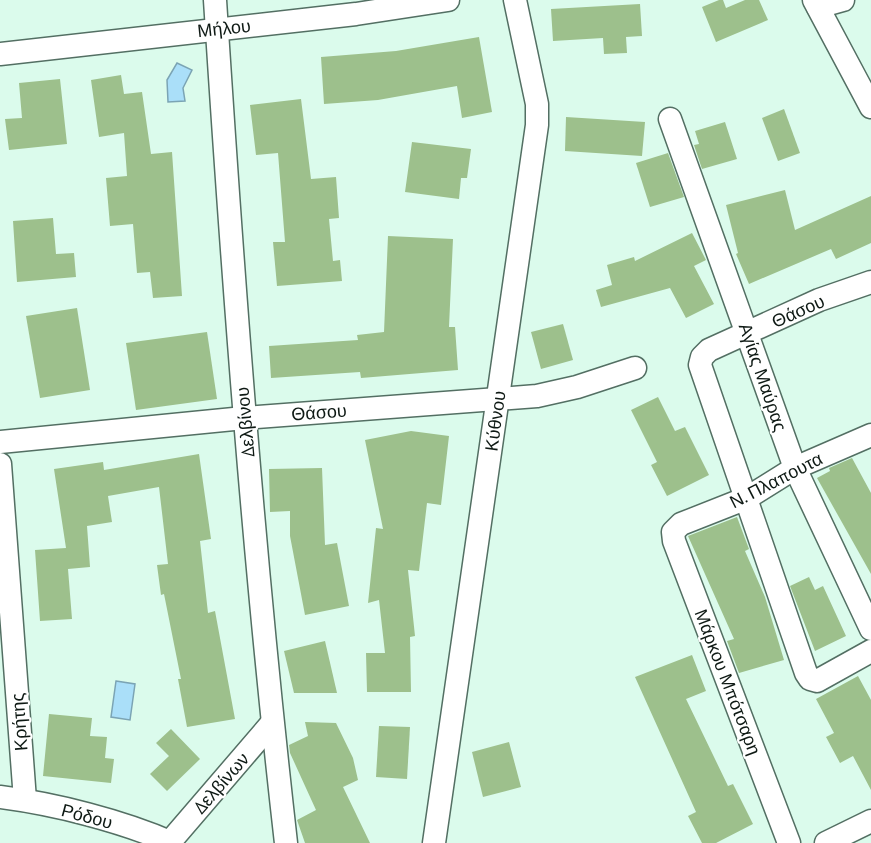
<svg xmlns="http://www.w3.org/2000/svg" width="871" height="843" viewBox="0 0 871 843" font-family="'PT Sans',sans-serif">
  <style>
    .water { fill: #aadff9; stroke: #7ba4b4; stroke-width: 1.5 }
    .building { fill: #9dc08c }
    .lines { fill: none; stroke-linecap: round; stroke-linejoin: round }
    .minor-casing { stroke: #536f63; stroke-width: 25 }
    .minor { stroke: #fff; stroke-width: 22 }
    .labels { text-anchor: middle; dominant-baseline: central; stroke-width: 4.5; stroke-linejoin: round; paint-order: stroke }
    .street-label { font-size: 18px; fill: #0e1914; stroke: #fff }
  </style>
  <rect width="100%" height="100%" fill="#dbfbec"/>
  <g class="water">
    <path d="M177 63 192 70 183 88 185 101 168 102 167 80Z"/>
    <path d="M116 681 135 684 130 720 111 717Z"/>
  </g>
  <g class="building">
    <path d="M719 0H723L726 8 745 0H759L768 20 716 42 702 7Z"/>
    <path d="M640 4 642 36 626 37 627 53 604 54 603 38 553 41 551 9Z"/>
    <path d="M479 37 492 112 462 118 457 86 378 100 324 104 321 57 396 51Z"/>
    <path d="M121 75 124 94 142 92 151 154 172 152 182 296 153 298 150 272 137 273 133 224 110 226 106 178 127 176 124 133 99 137 91 80Z"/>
    <path d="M60 79 67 144 9 150 5 119 22 118 19 83Z"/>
    <path d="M301 99 311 179 336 177 339 218 329 219 333 261 340 260 342 281 277 286 273 242H285L278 153 256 155 250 105Z"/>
    <path d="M784 109 800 153 778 161 762 118Z"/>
    <path d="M566 117 645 122 642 156 565 151Z"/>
    <path d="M725 122 737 159 702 169 694 145 699 144 695 131Z"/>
    <path d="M412 142 471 149 467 178H461L459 199 405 192Z"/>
    <path d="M668 153 684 197 650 207 636 163Z"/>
    <path d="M785 190 795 230 871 196V243L836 259 831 249 749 284 736 254 738 253 726 205Z"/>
    <path d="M53 218 56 254 74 253 76 277 17 282 13 221Z"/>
    <path d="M692 233 706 260 694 266 714 304 686 318 670 288 601 307 596 290 612 285 607 265 634 257 635 261Z"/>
    <path d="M388 236 453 239 449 327H455L458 370 361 378 360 372 271 378 269 346 358 340 357 335 384 332Z"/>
    <path d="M77 308 90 390 40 398 26 316Z"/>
    <path d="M563 324 573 360 541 369 531 332Z"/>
    <path d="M207 332 217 399 136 410 126 343Z"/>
    <path d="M658 397 675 431 685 427 709 475 667 496 651 465 657 462 631 410Z"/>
    <path d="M411 431 449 436 441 505 427 503 419 571 408 570 415 636 410 637 411 692H367L366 653H385L379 600 368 603 376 528 383 529 365 440Z"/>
    <path d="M199 454 211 539 200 541 208 613 215 611 235 719 187 727 178 679H181L164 594 161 595 157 565 168 564 159 487 108 496 112 522 87 526 90 567 68 569 72 619 40 621 35 550 66 548 54 469 103 462 104 470Z"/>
    <path d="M852 458 871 493V574L817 478 830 471 829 468Z"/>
    <path d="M322 468 325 545 337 543 349 606 305 615 290 536V511L270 512 269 469Z"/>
    <path d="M737 517 749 549 745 551 765 597 784 660 739 673 727 641 734 639 688 536Z"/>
    <path d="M809 577 815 590 823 586 846 636 815 651 790 586Z"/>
    <path d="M325 641 337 693H294L284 651Z"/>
    <path d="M692 655 706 691 686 699 728 786 733 784 753 824 716 843H702L688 816 696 812 635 677Z"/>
    <path d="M858 676 871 700V790L853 756 840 763 826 737 834 733 816 699Z"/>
    <path d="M49 714 92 718 90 736 107 737 105 758 114 759 111 783 43 776Z"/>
    <path d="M305 722 336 723 353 758 358 780 343 787 370 843H305L297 820 316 810 290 753 289 745 308 736Z"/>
    <path d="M379 726 410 727 407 779 376 777Z"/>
    <path d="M171 729 200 759 167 791 150 774 169 756 156 743Z"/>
    <path d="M509 742 521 787 483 797 472 752Z"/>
  </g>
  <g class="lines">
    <defs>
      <g id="minor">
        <path d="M215 0C233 281 254 563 286 843"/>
        <path d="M814 0 871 107"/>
        <path d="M818 7 843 0"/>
        <path d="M0 54 356 14 448 0"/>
        <path d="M670 119 795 468 871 629"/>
        <path d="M871 282 819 300 709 350 702 357 700 365 806 673 810 679 817 681 871 651"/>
        <path d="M0 442 244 418 537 396 577 387 635 368"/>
        <path d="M0 464 25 800"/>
        <path d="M0 797C55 804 122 821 172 843"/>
        <path d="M169 843 272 723"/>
        <path d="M434 843 537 125V104L515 0"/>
        <path d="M789 843 674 541 673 532 681 524 747 498 795 468 871 435"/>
        <path d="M826 843 871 821"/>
      </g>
    </defs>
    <use href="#minor" class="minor-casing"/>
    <use href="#minor" class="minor"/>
  </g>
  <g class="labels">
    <g class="street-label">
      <text transform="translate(224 28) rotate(-6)">Μήλου</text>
      <text transform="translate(798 311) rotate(-24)">Θάσου</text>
      <text transform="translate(763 377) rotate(71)">Αγίας Μαύρας</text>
      <text transform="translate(319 412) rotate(-4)">Θάσου</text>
      <text transform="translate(495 421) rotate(-82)">Κύθνου</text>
      <text transform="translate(245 422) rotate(-95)">Δελβίνου</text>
      <text transform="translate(776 480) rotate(-27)">Ν. Πλαπουτα</text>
      <text transform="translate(728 682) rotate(69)">Μάρκου Μπότσαρη</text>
      <text transform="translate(19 722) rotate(-94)">Κρήτης</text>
      <text transform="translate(221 783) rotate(-49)">Δελβίνων</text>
      <text transform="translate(87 816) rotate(15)">Ρόδου</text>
    </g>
  </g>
</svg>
